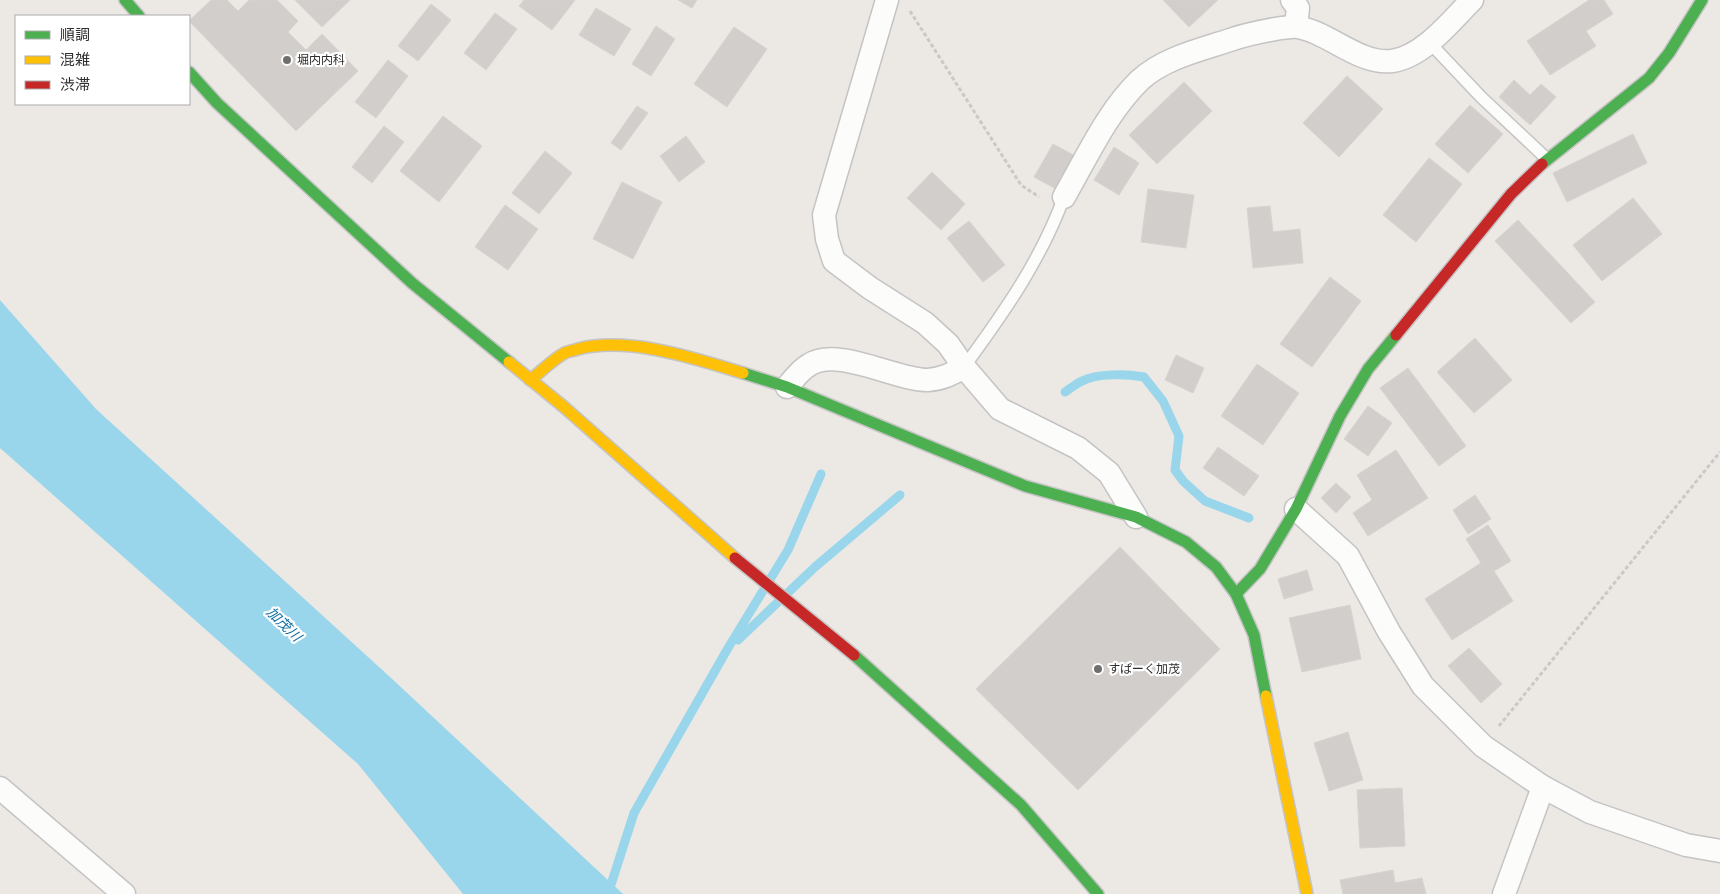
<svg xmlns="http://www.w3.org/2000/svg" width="1720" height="894" viewBox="0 0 1720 894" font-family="'Roboto Condensed','Noto Sans JP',sans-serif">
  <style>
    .water { fill: #99d6ec }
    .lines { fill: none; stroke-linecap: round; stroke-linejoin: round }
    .stream { stroke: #99d6ec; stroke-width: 9 }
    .building { fill: #d1cecb; stroke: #d7d4d0 }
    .lane-casing { stroke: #c5c4c5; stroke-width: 14 }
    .street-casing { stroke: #c5c4c5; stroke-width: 25 }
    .fast-casing { stroke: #c5c4c5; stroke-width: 14 }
    .slow-casing { stroke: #c5c4c5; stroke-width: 14 }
    .jam-casing { stroke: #c5c4c5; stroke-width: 14 }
    .path { stroke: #c9c9c8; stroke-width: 3; stroke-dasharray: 4 2.5; stroke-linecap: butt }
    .lane { stroke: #fcfcfb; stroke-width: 11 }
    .street { stroke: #fcfcfb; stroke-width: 22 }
    .fast { stroke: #4caf50; stroke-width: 11 }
    .slow { stroke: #ffc107; stroke-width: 11 }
    .jam { stroke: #c62828; stroke-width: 11 }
    .poi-dot { fill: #706f6e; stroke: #fff; stroke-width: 2 }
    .labels { text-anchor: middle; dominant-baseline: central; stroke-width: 4.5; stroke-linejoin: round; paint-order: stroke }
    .poi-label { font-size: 12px; fill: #2e2e2e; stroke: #fff; text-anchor: start }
    .water-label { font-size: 14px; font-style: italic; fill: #0d6fa3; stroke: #fff }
  </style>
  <rect width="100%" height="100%" fill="#ece8e4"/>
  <path class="water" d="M0 300 96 409 390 677 623 894H463L358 764 0 448Z"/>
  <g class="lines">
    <g class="stream">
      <path d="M1065 392C1071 388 1076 384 1082 381 1097 373 1127 374 1144 377L1163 401 1179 436 1175 470 1183 481 1205 501 1249 518"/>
      <path d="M738 640 815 567 900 495"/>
      <path d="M608 894 634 813 728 648 788 550 821 474"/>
    </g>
  </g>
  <g class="building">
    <path d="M211 0H227L238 11 249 0H277L298 21 288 32 306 50 322 34 358 71 296 131 189 21Z"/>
    <path d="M295 0H350L322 27Z"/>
    <path d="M524 0H575L552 30 519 6Z"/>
    <path d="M678 0H697L692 8Z"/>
    <path d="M1163 0H1218L1189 27Z"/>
    <path d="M1589 0H1604L1613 14 1586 31 1596 46 1550 75 1527 41Z"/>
    <path d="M431 4 451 20 418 61 398 46Z"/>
    <path d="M596 8 631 29 614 56 579 35Z"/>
    <path d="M495 13 517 29 486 70 464 53Z"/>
    <path d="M656 26 675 39 651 76 632 64Z"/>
    <path d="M734 27 767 49 727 107 694 84Z"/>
    <path d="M388 60 408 76 376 118 355 102Z"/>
    <path d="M1347 76 1383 109 1339 157 1303 123Z"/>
    <path d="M1514 80 1530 95 1541 84 1556 97 1530 125 1499 97Z"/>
    <path d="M1184 82 1212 111 1157 164 1129 135Z"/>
    <path d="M1470 105 1503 134 1468 173 1435 144Z"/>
    <path d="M637 106 648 113 621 150 611 143Z"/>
    <path d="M443 116 482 146 439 202 400 171Z"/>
    <path d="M384 126 404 142 372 183 352 167Z"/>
    <path d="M1633 134 1647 163 1567 202 1553 173Z"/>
    <path d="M686 136 705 162 679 182 660 156Z"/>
    <path d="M1053 144 1077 157 1058 190 1034 177Z"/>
    <path d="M1114 147 1139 163 1119 195 1094 180Z"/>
    <path d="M545 151 572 173 539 214 512 193Z"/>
    <path d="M1429 158 1462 184 1416 242 1383 215Z"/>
    <path d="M932 172 965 204 941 230 907 198Z"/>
    <path d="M622 182 662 202 633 259 593 239Z"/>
    <path d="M1148 189 1194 195 1186 248 1141 242Z"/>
    <path d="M1633 198 1662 234 1602 281 1573 245Z"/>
    <path d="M505 205 538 229 508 270 475 247Z"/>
    <path d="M1270 206 1273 232 1300 229 1303 263 1253 268 1247 208Z"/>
    <path d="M1518 220 1595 302 1571 323 1495 241Z"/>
    <path d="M969 221 1005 265 983 282 947 238Z"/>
    <path d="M1330 277 1361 301 1312 367 1280 344Z"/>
    <path d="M1475 338 1512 380 1474 413 1437 372Z"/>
    <path d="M1176 355 1204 368 1193 393 1165 380Z"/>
    <path d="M1257 364 1299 393 1263 445 1221 416Z"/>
    <path d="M1408 368 1466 446 1439 466 1380 388Z"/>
    <path d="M1368 406 1392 423 1368 456 1344 439Z"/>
    <path d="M1218 447 1259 476 1244 496 1203 468Z"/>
    <path d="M1396 450 1428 498 1368 536 1353 513 1372 500 1357 475Z"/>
    <path d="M1336 483 1351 497 1336 513 1321 498Z"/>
    <path d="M1475 495 1491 519 1468 534 1453 510Z"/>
    <path d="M1488 525 1511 561 1494 571 1513 601 1452 640 1425 599 1481 563 1466 539Z"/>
    <path d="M1120 547 1220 649 1078 790 976 689Z"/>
    <path d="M1307 570 1313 590 1284 599 1278 579Z"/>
    <path d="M1350 605 1361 659 1302 672 1289 618Z"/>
    <path d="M1469 648 1502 684 1481 703 1448 666Z"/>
    <path d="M1348 732 1363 780 1329 791 1314 743Z"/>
    <path d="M1402 788 1405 846 1360 848 1357 790Z"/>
    <path d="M1393 870 1395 883 1422 878 1426 894H1343L1340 880Z"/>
  </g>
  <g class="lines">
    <defs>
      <g id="lane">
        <path d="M1429 42 1481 97 1547 159"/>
        <path d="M964 367C1003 314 1041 260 1064 197"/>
      </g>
      <g id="street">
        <path d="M887 0 824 215 827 239 834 261 870 288 925 323 948 344 964 367 1000 409 1078 448 1109 473 1136 517"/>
        <path d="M1292 0 1298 8 1296 26"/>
        <path d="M1064 197C1087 157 1107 112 1140 80 1164 58 1200 50 1230 40 1247 34 1263 31 1281 28 1286 28 1292 26 1297 27 1329 32 1359 65 1392 61 1423 57 1451 21 1472 0"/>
        <path d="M787 387C794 379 800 370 809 365 837 346 895 380 928 380 942 379 952 374 964 367"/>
        <path d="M1296 509 1348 556 1389 632 1423 686 1483 746 1543 787 1590 812 1686 845 1720 851"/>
        <path d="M0 788 124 894"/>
        <path d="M1504 894 1543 787"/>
      </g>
      <g id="fast">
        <path d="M125 0 139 16"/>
        <path d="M189 72 217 103 412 283 509 362"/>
        <path d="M1542 164 1649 78 1669 53 1702 0"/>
        <path d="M743 373 787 387 1025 486 1136 517 1186 542 1216 567 1236 594 1254 635 1266 696"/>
        <path d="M1236 594 1260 569 1296 509 1340 416 1368 369 1396 335"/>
        <path d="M854 655 1021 805 1098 894"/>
      </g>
      <g id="slow">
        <path d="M509 362 564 407 735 558"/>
        <path d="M530 380C541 372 551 361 563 354 567 351 573 351 578 349 628 336 694 358 743 373"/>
        <path d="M1266 696 1307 894"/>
      </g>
      <g id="jam">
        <path d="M1396 335 1511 194 1542 164"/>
        <path d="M735 558 854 655"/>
      </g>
    </defs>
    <use href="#lane" class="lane-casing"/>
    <use href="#street" class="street-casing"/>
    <use href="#fast" class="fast-casing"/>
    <use href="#slow" class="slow-casing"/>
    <use href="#jam" class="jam-casing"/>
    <g class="path">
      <path d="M910 11 1021 185 1039 197"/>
      <path d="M1499 726 1720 452"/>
    </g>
    <use href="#lane" class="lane"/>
    <use href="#street" class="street"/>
    <use href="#fast" class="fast"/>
    <use href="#slow" class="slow"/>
    <use href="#jam" class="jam"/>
  </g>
  <g class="poi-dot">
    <circle cx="287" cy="60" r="5"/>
    <circle cx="1098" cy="669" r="5"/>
  </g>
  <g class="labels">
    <g class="poi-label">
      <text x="297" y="60">堀内内科</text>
      <text x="1108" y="669">すぱーく加茂</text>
    </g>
    <g class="water-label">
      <text transform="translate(284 624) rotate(44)">加茂川</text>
    </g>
  </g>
  <rect x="15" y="15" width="175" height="90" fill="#ffffff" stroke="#ababab"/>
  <rect x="25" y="31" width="25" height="8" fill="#4caf50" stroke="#ababab"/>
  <text x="60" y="40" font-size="15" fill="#2e2e2e">順調</text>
  <rect x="25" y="56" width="25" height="8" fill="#ffc107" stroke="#ababab"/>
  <text x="60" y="65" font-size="15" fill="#2e2e2e">混雑</text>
  <rect x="25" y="81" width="25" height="8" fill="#c62828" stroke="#ababab"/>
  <text x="60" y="90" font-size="15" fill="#2e2e2e">渋滞</text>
</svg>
